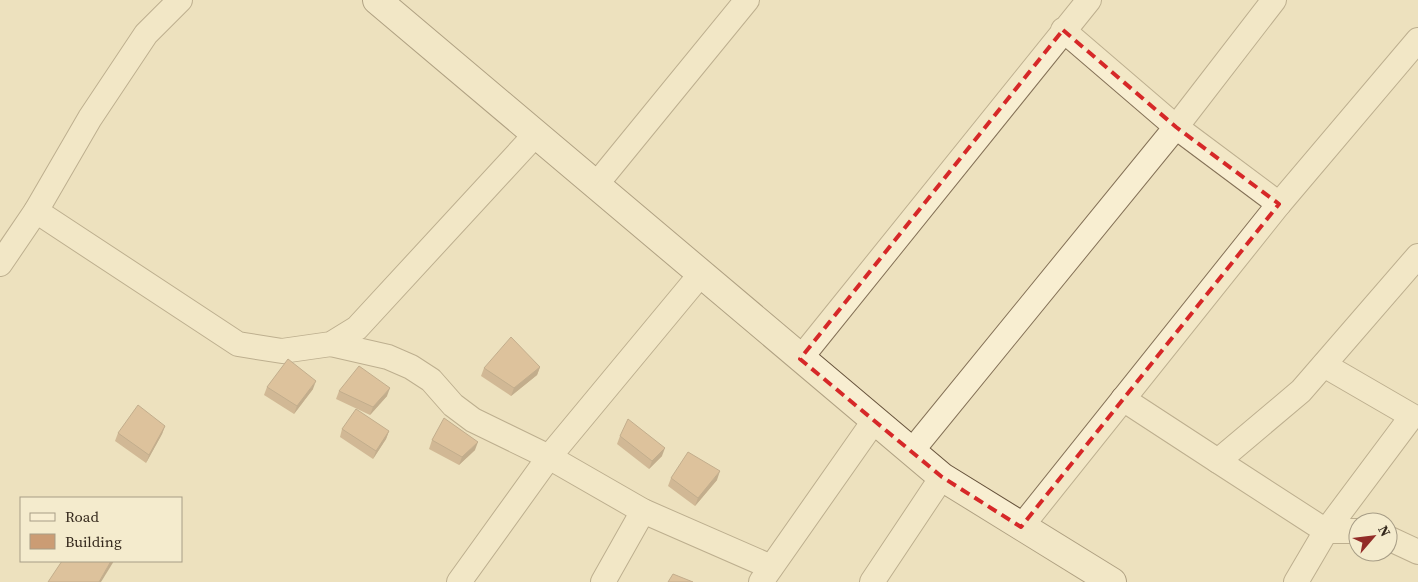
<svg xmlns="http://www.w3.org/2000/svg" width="1418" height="582" viewBox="0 0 1418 582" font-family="'Source Serif 4',serif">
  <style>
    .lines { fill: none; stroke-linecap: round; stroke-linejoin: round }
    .street-casing { stroke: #847157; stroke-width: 26 }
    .secondary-casing { stroke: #66523b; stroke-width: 30 }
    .street { stroke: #f8eed1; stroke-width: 24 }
    .secondary { stroke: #f8eed1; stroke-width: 28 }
    .wall { fill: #af8664 }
    .shaded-wall { fill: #8e6d51 }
    .building { fill: #cb9c74; stroke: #8e6d51 }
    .marked { fill: none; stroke: #d62828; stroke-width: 4; stroke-dasharray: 10 6; stroke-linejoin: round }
  </style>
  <rect width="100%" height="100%" fill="#ede1be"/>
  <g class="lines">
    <defs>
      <g id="street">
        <path d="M1063 30 1176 127 1279 204"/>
        <path d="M595 186 747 0"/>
        <path d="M36 211 238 344 282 351 331 344 357 328 535 135"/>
        <path d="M0 264 36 211 90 118 146 34 180 0"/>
        <path d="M331 344 388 357 411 367 431 380 453 405 473 420 549 457 643 511 771 567"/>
        <path d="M800 359 1089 0"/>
        <path d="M1324 365 1412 416 1326 531H1358"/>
        <path d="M1123 399 1218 461 1301 391 1418 256"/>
        <path d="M911 452 1176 127 1274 0"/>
        <path d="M1218 461 1326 531 1296 582"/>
        <path d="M1021 527 1279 204 1418 40"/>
        <path d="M1388 538 1418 552"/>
        <path d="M459 582 549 457 700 275"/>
        <path d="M603 582 643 511"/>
        <path d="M761 582 874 421"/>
        <path d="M872 582 942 477"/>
      </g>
      <path id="secondary" d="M377 0 942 477 1112 582"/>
    </defs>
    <use href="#street" class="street-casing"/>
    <use href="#secondary" class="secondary-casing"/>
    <use href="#street" class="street"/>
    <use href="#secondary" class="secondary"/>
  </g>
  <g class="wall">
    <path d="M540 367 537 375 511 396 481 376 484 368Z"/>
    <path d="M267 387 313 389 294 414 264 395Z"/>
    <path d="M339 391 387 396 370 415 336 399Z"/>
    <path d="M165 426 162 434 146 463 115 441 118 433Z"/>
    <path d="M342 429 389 431 386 439 373 459 340 437Z"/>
    <path d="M620 436 662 456 649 469 617 444Z"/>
    <path d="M432 440 475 450 459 465 429 449Z"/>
    <path d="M671 478 717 480 695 506 668 486Z"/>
  </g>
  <g class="shaded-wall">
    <path d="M540 367 537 375 511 396 514 388Z"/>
    <path d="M316 381 313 389 294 414 297 406Z"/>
    <path d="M390 388 387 396 370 415 373 407Z"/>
    <path d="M165 426 162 434 146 463 149 455Z"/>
    <path d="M389 431 386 439 373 459 376 451Z"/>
    <path d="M478 442 475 450 459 465 462 457Z"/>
    <path d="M665 448 662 456 649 469 652 461Z"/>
    <path d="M720 471 717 480 695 506 698 498Z"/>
    <path d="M111 561H114L101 582H99Z"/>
  </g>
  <g class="building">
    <path d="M511 337 540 367 514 388 484 368Z"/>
    <path d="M288 359 316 381 297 406 267 387Z"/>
    <path d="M359 366 390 388 373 407 339 391Z"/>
    <path d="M138 405 165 426 149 455 118 433Z"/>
    <path d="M356 409 389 431 376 451 342 429Z"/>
    <path d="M444 418 478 442 462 457 432 440Z"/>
    <path d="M628 419 665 448 652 461 620 436Z"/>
    <path d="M688 452 720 471 698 498 671 478Z"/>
    <path d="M62 561H111L99 582H48Z"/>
    <path d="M673 574 693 582H668Z"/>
  </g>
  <path d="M0 0H1418V582H0ZM1063 30 1176 127 1279 204 1021 527 942 477 800 359Z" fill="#ede1be" fill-opacity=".55" fill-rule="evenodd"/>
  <path class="marked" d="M1063 30 1176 127 1279 204 1021 527 942 477 800 359Z"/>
  <rect x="20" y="497" width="162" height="65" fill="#f4ebcd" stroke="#a79d86"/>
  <rect x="30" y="513" width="25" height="8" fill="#f8eed1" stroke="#a79d86"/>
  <text x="65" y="522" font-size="15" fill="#34281c">Road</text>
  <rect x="30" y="534" width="25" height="15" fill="#cb9c74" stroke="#a79d86"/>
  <text x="65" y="547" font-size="15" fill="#34281c">Building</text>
  <g transform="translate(1373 537) rotate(62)"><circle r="24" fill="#f4ebcd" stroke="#a79d86"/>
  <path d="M0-4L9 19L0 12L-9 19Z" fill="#922c28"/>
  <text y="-8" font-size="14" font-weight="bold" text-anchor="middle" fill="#34281c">N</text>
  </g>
</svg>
